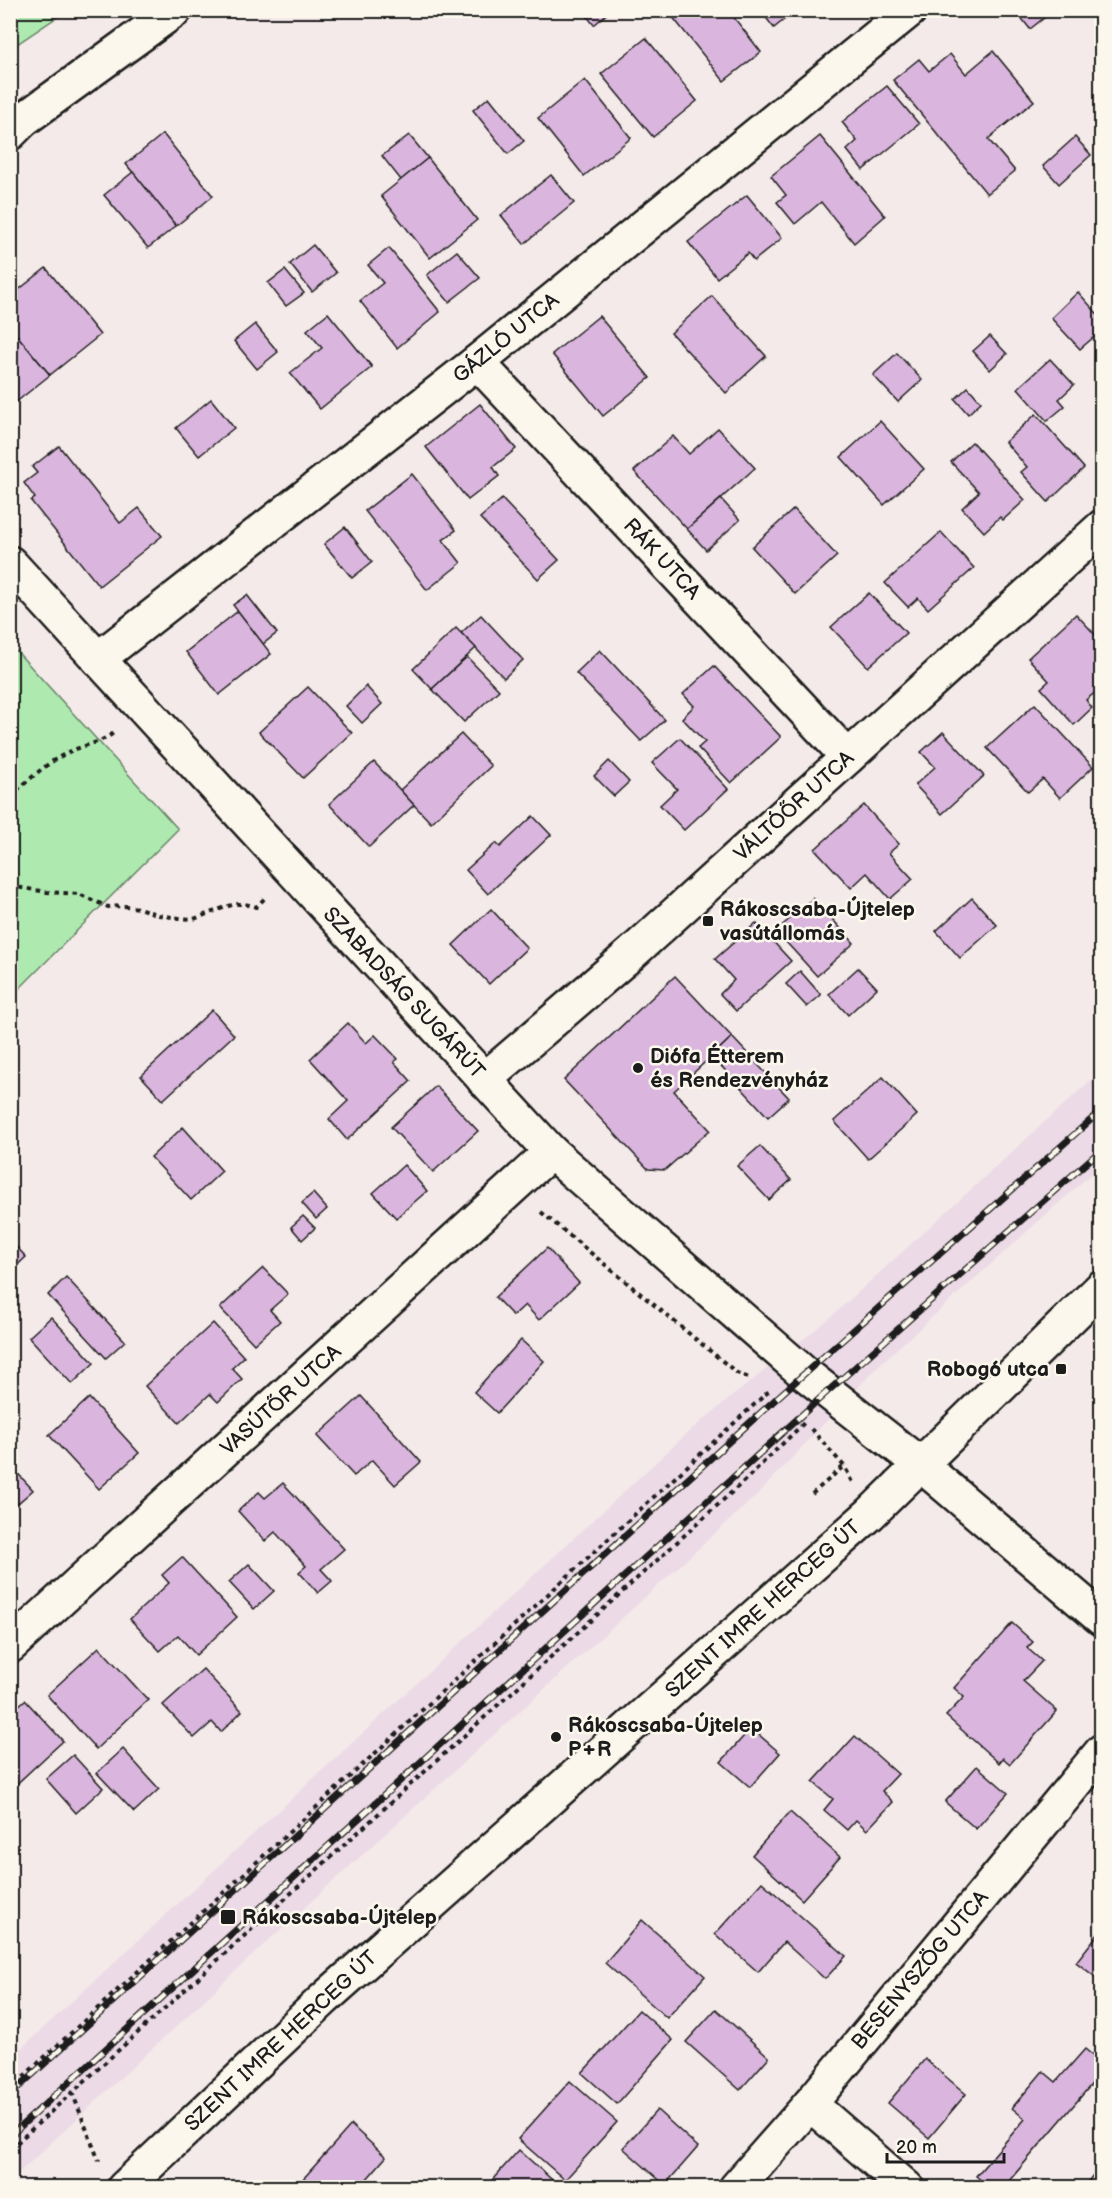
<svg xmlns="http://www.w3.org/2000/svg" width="1112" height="2198" viewBox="0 0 1112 2198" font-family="'Balsamiq Sans',sans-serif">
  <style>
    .built { fill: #ecdae6 }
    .green { fill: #aeeab0; stroke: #658366; stroke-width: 1.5 }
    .building { fill: #dab5de; stroke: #1c1c1c; stroke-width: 1.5 }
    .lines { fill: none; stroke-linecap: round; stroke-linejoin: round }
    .street-casing { stroke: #1c1c1c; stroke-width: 38 }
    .path { stroke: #1c1c1c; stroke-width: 4; stroke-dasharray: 4.5 4.5; stroke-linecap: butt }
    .street { stroke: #fbf7ec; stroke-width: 33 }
    .rail-casing { stroke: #1c1c1c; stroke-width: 7 }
    .rail { stroke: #fbf7ec; stroke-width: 4.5; stroke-dasharray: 14; stroke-linecap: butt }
    .poi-dot { fill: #1c1c1c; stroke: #fbf7ec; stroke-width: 2 }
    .labels { text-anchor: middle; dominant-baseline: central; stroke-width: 5; stroke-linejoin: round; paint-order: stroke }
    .street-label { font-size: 21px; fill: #1c1c1c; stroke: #fbf7ec }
    .poi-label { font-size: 21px; font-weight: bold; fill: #1c1c1c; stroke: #fbf7ec; text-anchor: start }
  </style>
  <rect width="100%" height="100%" fill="#f4eae9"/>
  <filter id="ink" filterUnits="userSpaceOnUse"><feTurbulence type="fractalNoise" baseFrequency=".0167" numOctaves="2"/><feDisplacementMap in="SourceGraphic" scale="12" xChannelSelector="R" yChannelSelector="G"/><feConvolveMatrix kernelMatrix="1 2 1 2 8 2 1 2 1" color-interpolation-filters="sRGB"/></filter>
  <g filter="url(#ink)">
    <path class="built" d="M1101 1071V1165L881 1363 756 1496 270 1939 11 2180V2058L692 1429 831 1317Z"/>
    <g class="green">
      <path d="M11 10H66V11L11 48Z"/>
      <path d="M11 645 178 829 11 997Z"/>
    </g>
    <g class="building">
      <path d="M582 10H611L594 25Z"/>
      <path d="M667 10H728L761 52 724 81Z"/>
      <path d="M760 10H796L774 28Z"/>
      <path d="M1015 10H1054L1030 29Z"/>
      <path d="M646 38 697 101 653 137 601 74Z"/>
      <path d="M993 51 1034 101 988 139 1015 171 987 194 893 80 919 59 929 71 950 54 966 74Z"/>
      <path d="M585 80 631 138 584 176 538 118Z"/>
      <path d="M887 86 919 124 863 170 847 150 857 141 842 122Z"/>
      <path d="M489 97 524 141 508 154 473 110Z"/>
      <path d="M163 134 213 196 176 226 126 164Z"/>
      <path d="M409 135 428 158 401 180 382 156Z"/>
      <path d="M820 136 885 216 854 243 821 202 795 224 777 202 786 195 771 176Z"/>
      <path d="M1075 137 1091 155 1059 184 1043 166Z"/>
      <path d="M428 158 477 220 430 258 381 196Z"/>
      <path d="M133 172 176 226 148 248 104 195Z"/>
      <path d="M551 175 574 203 524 244 501 215Z"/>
      <path d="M747 195 782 238 754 261 748 253 717 278 688 242Z"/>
      <path d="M313 245 336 273 312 292 290 264Z"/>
      <path d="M389 248 440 312 397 348 360 301 383 283 368 265Z"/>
      <path d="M457 251 480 278 449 302 427 275Z"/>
      <path d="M46 268 100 335 50 375 10 327V293L12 295Z"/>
      <path d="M285 270 304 293 286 306 268 283Z"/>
      <path d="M1078 292 1102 319V330L1080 349 1051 318Z"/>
      <path d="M712 296 766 356 726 393 671 333Z"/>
      <path d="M328 313 372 367 320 409 290 373 322 348 307 330Z"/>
      <path d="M599 316 650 378 603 416 552 354Z"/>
      <path d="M255 324 278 352 257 369 234 341Z"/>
      <path d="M10 327 50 375 10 407Z"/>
      <path d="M990 336 1007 354 990 370 973 351Z"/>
      <path d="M897 353 922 380 898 402 873 375Z"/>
      <path d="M1050 359 1074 385 1059 399 1065 406 1047 421 1018 388Z"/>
      <path d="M968 387 981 402 968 414 955 399Z"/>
      <path d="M211 399 234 428 199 456 176 428Z"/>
      <path d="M480 404 516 449 493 467 499 476 468 500 426 447Z"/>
      <path d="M1036 414 1084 468 1048 502 1021 472 1027 467 1005 442Z"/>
      <path d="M880 421 924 469 884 505 841 457Z"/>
      <path d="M718 428 755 468 687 529 634 471 673 436 689 454Z"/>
      <path d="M972 442 1025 500 1003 520 1000 517 984 532 962 508 979 492 951 462Z"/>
      <path d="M59 446 120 523 139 508 162 536 99 586 31 501 35 498 24 483 37 473 32 467Z"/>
      <path d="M412 474 456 530 443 540 461 563 427 590 365 511Z"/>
      <path d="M502 499 559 560 538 579 480 518Z"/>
      <path d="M721 499 740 520 706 550 687 529Z"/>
      <path d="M794 509 837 556 795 594 752 547Z"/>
      <path d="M345 527 372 562 352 578 324 544Z"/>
      <path d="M941 532 974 568 928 609 918 598 908 607 885 583Z"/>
      <path d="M869 593 906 633 868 667 831 627Z"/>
      <path d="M247 595 277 633 263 644 233 605Z"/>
      <path d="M238 611 271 654 219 695 186 652Z"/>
      <path d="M1076 614 1102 642V666L1097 670 1102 676V687L1086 700 1092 708 1074 725 1041 688 1049 681 1028 658Z"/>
      <path d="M481 615 523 660 504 678 461 633Z"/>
      <path d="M456 628 476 648 432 689 413 669Z"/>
      <path d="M600 650 665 720 641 741 576 673Z"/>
      <path d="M467 657 499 690 464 722 432 689Z"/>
      <path d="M714 666 781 737 731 783 698 748 705 742 682 718 694 706 683 694Z"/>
      <path d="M366 686 382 704 362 723 346 706Z"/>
      <path d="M308 687 352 733 303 778 259 732Z"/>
      <path d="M1035 704 1093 767 1060 798 1043 779 1028 792 987 748Z"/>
      <path d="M943 732 984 776 942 814 915 785 935 767 921 752Z"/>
      <path d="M461 734 491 766 431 823 400 790Z"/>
      <path d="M680 738 728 789 684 830 660 805 677 789 652 763Z"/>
      <path d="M609 761 629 782 614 796 594 776Z"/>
      <path d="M374 762 414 805 369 847 329 804Z"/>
      <path d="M864 805 899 844 889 853 913 879 890 899 867 873 851 888 815 849Z"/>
      <path d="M533 816 551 835 488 894 466 870 496 843 500 847Z"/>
      <path d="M813 898 854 943 817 976 776 931Z"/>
      <path d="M972 898 997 925 960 958 936 931Z"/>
      <path d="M491 909 527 948 489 984 453 945Z"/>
      <path d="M756 923 791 961 736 1011 720 994 734 980 715 959Z"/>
      <path d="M858 968 877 988 848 1015 829 994Z"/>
      <path d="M800 971 821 995 807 1007 786 984Z"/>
      <path d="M675 976 732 1037 674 1091 710 1130 665 1170 648 1169 564 1080Z"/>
      <path d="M212 1010 234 1035 163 1100 141 1076Z"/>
      <path d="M348 1023 366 1043 375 1035 398 1059 394 1062 411 1081 347 1140 329 1119 348 1101 310 1059Z"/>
      <path d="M732 1037 789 1098 768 1117 712 1056Z"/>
      <path d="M883 1077 917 1115 868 1159 834 1121Z"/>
      <path d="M436 1086 478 1131 433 1172 391 1127Z"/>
      <path d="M183 1127 222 1171 191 1200 151 1157Z"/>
      <path d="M760 1146 791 1180 769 1200 737 1166Z"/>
      <path d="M404 1165 427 1191 396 1218 373 1193Z"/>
      <path d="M313 1193 327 1209 316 1219 302 1203Z"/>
      <path d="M303 1216 315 1228 302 1240 291 1227Z"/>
      <path d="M10 1240 26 1257 10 1272Z"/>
      <path d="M547 1248 579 1283 539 1320 525 1305 513 1316 495 1297Z"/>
      <path d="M263 1268 288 1294 270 1310 280 1321 254 1344 220 1308Z"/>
      <path d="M66 1277 125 1341 106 1358 48 1295Z"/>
      <path d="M51 1317 94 1363 72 1384 29 1337Z"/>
      <path d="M213 1323 244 1357 232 1368 242 1379 218 1402 210 1394 179 1423 145 1386Z"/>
      <path d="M521 1340 544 1361 497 1413 474 1392Z"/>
      <path d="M361 1396 421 1462 395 1485 372 1460 354 1476 317 1436Z"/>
      <path d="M89 1398 139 1453 99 1489 49 1435Z"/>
      <path d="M10 1465 33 1490 10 1510Z"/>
      <path d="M283 1483 344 1549 321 1569 332 1581 318 1593 299 1572 306 1566 275 1532 265 1541 238 1511 259 1492 265 1498Z"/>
      <path d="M182 1557 237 1617 196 1655 178 1635 160 1651 130 1619 169 1583 162 1575Z"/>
      <path d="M249 1564 274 1591 254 1609 229 1582Z"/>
      <path d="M1012 1623 1033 1642 1027 1648 1042 1661 1023 1681 1057 1711 1010 1764 1003 1758 999 1763 946 1716 964 1697 954 1688Z"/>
      <path d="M99 1647 148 1700 96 1749 47 1695Z"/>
      <path d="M203 1669 242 1711 221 1732 212 1722 194 1738 163 1705Z"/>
      <path d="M25 1700 63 1741 10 1790V1713Z"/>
      <path d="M751 1728 780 1753 750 1787 721 1762Z"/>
      <path d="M855 1736 898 1774 882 1791 893 1802 867 1830 856 1820 847 1830 824 1810 833 1799 813 1782Z"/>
      <path d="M123 1749 159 1789 134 1812 97 1773Z"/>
      <path d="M73 1755 103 1788 76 1813 46 1779Z"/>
      <path d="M977 1766 1008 1793 976 1829 945 1802Z"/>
      <path d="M790 1812 840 1857 802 1900 752 1855Z"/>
      <path d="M762 1882 846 1956 825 1979 784 1942 758 1972 715 1934Z"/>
      <path d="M642 1920 705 1976 667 2018 605 1963Z"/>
      <path d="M1102 1929V1982L1076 1962Z"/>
      <path d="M716 2009 769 2057 740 2090 686 2042Z"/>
      <path d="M639 2010 673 2040 617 2104 582 2073Z"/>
      <path d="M1085 2049 1102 2063V2072L1003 2188H990L976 2176 1025 2119 1012 2108 1043 2071 1056 2082Z"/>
      <path d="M925 2059 966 2094 929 2138 888 2103Z"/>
      <path d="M570 2081 617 2122 565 2180 518 2139Z"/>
      <path d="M657 2110 698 2147 665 2185 623 2148Z"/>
      <path d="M351 2125 386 2157 359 2188H313L303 2179Z"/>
      <path d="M519 2150 561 2188H485Z"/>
      <path d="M1093 2175 1102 2182V2188H1083Z"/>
    </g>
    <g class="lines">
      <defs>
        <g id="street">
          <path d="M10 133 23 120 175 10"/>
          <path d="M477 362 848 757"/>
          <path d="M10 563 551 1152 804 1373 921 1465 1102 1619"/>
          <path d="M98 659 477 362 910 10"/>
          <path d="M484 1080 632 953 1102 527"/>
          <path d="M10 1646 551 1152"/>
          <path d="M810 2104 907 2188"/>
          <path d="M124 2188 324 1999 870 1514 1102 1287"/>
          <path d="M736 2188 810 2104 1102 1751"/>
        </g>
      </defs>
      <use href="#street" class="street-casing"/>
      <g class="path">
        <path d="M10 796C27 782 44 765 63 755 80 745 100 744 115 732"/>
        <path d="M10 886 47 892 79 894 108 907 124 906 139 908 159 915 179 918 194 919 234 904H245L256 907 266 897"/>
        <path d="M541 1212 737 1373 751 1379"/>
        <path d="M811 1429 844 1466 853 1482"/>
        <path d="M812 1494 844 1466"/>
        <path d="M10 2089 769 1391"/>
        <path d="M72 2092 99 2161"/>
        <path d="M10 2149 743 1482 805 1422"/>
      </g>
      <use href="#street" class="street"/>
      <defs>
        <g id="rail">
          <path d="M10 2095 778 1397 1102 1110"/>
          <path d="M10 2136 827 1392 1102 1149"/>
        </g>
      </defs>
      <use href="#rail" class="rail-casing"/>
      <use href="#rail" class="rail"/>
    </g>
  </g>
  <g class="poi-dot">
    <rect x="702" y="915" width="12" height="12" rx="3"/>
    <circle cx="638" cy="1068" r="6"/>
    <rect x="1055" y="1363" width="12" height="12" rx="3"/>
    <circle cx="556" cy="1737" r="6"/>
    <rect x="220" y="1909" width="16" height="16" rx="3"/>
  </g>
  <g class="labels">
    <g class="street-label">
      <text transform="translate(506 338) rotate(-39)">GÁZLÓ UTCA</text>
      <text transform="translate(662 559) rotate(47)">RÁK UTCA</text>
      <text transform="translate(794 806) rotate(-42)">VÁLTÓŐR UTCA</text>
      <text transform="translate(404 993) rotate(47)">SZABADSÁG SUGÁRÚT</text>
      <text transform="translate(281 1400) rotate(-42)">VASÚTŐR UTCA</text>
      <text transform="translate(763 1609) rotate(-42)">SZENT IMRE HERCEG ÚT</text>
      <text transform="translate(920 1970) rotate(-50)">BESENYSZÖG UTCA</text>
      <text transform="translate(281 2041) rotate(-43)">SZENT IMRE HERCEG ÚT</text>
    </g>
    <g class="poi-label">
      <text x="720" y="909">Rákoscsaba-Újtelep<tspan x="720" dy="24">vasútállomás</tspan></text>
      <text x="650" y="1056">Diófa Étterem<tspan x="650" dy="24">és Rendezvényház</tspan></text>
      <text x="1049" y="1369" text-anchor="end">Robogó utca</text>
      <text x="568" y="1725">Rákoscsaba-Újtelep<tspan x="568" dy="24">P+R</tspan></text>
      <text x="242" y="1917">Rákoscsaba-Újtelep</text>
    </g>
  </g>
  <rect width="1112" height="2198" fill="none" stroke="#fbf7ec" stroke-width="36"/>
  <rect x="18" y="18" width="1076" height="2162" fill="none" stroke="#1c1c1c" stroke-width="2" filter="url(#ink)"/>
  <path d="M887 2153v9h117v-9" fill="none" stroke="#1c1c1c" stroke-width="3"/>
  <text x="896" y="2153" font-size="18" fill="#1c1c1c" stroke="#fbf7ec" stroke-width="4.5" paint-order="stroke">20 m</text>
</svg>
